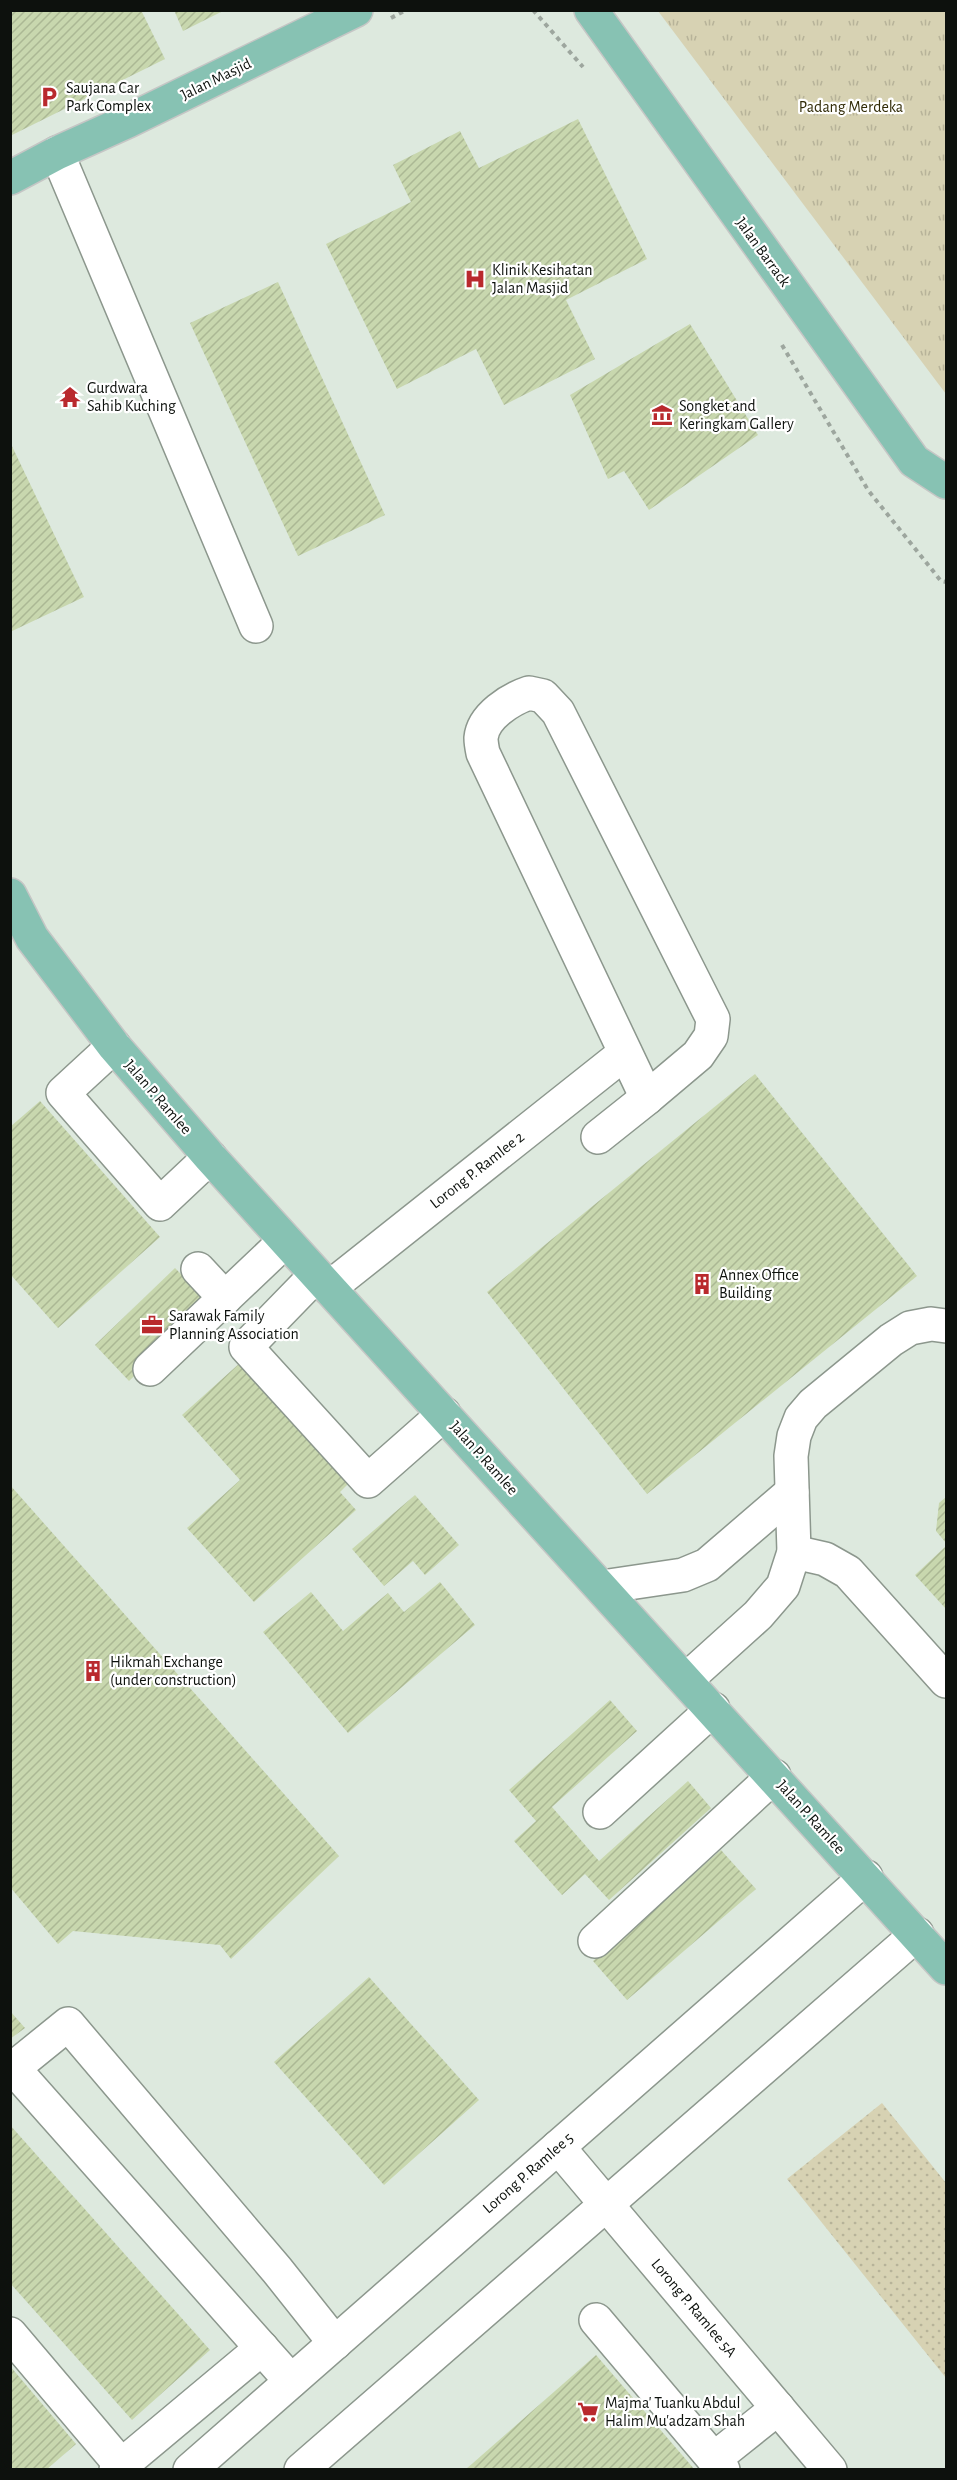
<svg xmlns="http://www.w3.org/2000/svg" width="957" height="2480" viewBox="0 0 957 2480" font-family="'Alegreya Sans',sans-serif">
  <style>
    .grass { fill: url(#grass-dots) }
    .park { fill: url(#park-tufts) }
    .building { fill: url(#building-hatch) }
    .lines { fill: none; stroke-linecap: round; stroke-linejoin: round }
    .minor-casing { stroke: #8c978d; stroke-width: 36 }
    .major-casing { stroke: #c5c6c5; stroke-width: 36 }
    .path { stroke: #9da69e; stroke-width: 4; stroke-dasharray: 4.5 4.5; stroke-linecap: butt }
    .minor { stroke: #fff; stroke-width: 33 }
    .major { stroke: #87c2b3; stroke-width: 33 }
    .labels { text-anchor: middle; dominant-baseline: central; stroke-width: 4.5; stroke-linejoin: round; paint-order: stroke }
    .street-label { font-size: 16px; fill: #0d110d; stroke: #fff }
    .poi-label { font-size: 16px; fill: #0d110d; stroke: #fff; text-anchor: start }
    .park-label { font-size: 16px; fill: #322c08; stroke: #fff }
  </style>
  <defs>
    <pattern id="grass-dots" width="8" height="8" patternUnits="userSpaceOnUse" patternTransform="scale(1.5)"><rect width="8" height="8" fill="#d7d2b3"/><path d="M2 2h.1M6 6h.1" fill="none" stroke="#b7b399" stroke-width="1.8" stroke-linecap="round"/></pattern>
    <pattern id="park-tufts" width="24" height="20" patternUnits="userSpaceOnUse" patternTransform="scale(1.5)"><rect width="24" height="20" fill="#d7d2b3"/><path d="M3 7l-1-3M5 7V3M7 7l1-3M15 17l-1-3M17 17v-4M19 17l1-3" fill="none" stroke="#b7b399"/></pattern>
    <pattern id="building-hatch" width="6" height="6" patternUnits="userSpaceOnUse" patternTransform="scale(1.5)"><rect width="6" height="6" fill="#c8d7ae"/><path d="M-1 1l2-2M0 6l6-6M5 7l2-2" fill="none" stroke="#abb894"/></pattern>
  </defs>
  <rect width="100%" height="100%" fill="#dde9de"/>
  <path class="grass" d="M882 2103 946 2183V2378L787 2179Z"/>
  <path class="park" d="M658 11H946V394Z"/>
  <g class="building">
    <path d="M10 10H141L165 59 10 136Z"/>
    <path d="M174 10H225L183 31Z"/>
    <path d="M578 119 647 259 566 300 595 359 504 405 476 349 397 389 326 244 411 202 393 165 460 131 479 168Z"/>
    <path d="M278 282 385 515 298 556 190 323Z"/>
    <path d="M690 324 758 435 649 510 624 471 608 479 570 395Z"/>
    <path d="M10 442 84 597 10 632Z"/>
    <path d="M755 1074 917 1276 647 1494 487 1292Z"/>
    <path d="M40 1101 160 1237 58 1328 10 1274V1127Z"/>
    <path d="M175 1268 210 1304 129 1381 95 1345Z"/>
    <path d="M241 1362 349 1483 340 1492 356 1510 254 1602 187 1528 240 1480 182 1415Z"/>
    <path d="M10 1485 339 1856 231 1959 220 1945 73 1931 58 1944 10 1887Z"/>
    <path d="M415 1495 459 1545 425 1575 413 1561 384 1586 352 1549Z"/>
    <path d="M946 1497V1543L936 1531 939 1503Z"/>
    <path d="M946 1546V1609L915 1575Z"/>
    <path d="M440 1582 475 1625 348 1733 263 1632 311 1592 343 1631 388 1593 404 1612Z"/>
    <path d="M610 1700 637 1731 552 1807 599 1861 688 1781 711 1808 609 1900 585 1874 562 1895 514 1841 536 1821 509 1790Z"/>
    <path d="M721 1850 756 1889 627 2000 593 1961Z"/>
    <path d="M369 1977 479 2100 384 2185 274 2062Z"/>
    <path d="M10 2011 25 2028 10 2039Z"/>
    <path d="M10 2125 210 2350 132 2420 10 2283Z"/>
    <path d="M596 2355 695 2470H465Z"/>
    <path d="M10 2366 76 2444 46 2470H10Z"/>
  </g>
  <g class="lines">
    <defs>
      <g id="minor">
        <path d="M57 153 256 626"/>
        <path d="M529 693 543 696 558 712 713 1019 711 1036 698 1055 647 1098 483 753C482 748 481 742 481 738 483 716 511 699 529 693Z"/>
        <path d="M114 1046 63 1093 160 1204 210 1157"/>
        <path d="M598 1137 647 1098"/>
        <path d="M198 1269 225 1298"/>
        <path d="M316 1275 246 1347 368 1481 444 1414"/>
        <path d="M329 1288 625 1053"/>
        <path d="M150 1369 285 1241"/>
        <path d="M794 1552 825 1559 848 1572 946 1681"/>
        <path d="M602 1587 683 1575 707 1565 792 1492"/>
        <path d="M686 1680 758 1615 783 1586 794 1552 791 1456 794 1436 801 1418 813 1404 891 1340 910 1328 931 1324 946 1326"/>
        <path d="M600 1812 713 1709"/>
        <path d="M595 1941 774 1776"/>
        <path d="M14 2069 291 2381"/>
        <path d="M10 2071 68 2024 277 2270 335 2343"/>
        <path d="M558 2147 830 2470"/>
        <path d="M596 2320 723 2470"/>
        <path d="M10 2334 121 2465"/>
        <path d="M714 2459 778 2408"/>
        <path d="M116 2470 262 2348"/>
        <path d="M190 2470 866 1877"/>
        <path d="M301 2470 917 1934"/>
      </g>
      <g id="major">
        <path d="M591 10 914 461 946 482"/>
        <path d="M10 178 57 153 128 121 356 10"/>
        <path d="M10 895 32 938 114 1046 210 1157 946 1968"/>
      </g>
    </defs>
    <use href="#minor" class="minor-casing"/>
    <use href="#major" class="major-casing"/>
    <g class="path">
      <path d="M533 10 583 67"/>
      <path d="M391 18 406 10"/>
      <path d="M782 345 868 490 941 581 946 582"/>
    </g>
    <use href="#minor" class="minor"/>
    <use href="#major" class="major"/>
  </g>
  <defs>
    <symbol id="parking-bare" viewBox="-9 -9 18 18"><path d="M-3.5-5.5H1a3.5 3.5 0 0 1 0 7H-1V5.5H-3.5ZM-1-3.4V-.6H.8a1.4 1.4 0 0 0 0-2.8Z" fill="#b9292d" stroke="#fff" stroke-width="2.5" paint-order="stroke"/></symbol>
    <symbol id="hospital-bare" viewBox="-9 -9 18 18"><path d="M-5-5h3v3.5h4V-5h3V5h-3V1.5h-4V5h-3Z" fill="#b9292d" stroke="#fff" stroke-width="2.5" paint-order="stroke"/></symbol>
    <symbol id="temple-bare" viewBox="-9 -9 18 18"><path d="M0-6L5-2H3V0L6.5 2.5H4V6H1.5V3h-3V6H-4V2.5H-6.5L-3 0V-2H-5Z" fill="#b9292d" stroke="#fff" stroke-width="2.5" paint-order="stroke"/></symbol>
    <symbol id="museum-bare" viewBox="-9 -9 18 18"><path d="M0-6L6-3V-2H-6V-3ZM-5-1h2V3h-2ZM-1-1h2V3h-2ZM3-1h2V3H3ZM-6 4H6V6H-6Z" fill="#b9292d" stroke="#fff" stroke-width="2.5" paint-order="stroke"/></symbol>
    <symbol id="building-bare" viewBox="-9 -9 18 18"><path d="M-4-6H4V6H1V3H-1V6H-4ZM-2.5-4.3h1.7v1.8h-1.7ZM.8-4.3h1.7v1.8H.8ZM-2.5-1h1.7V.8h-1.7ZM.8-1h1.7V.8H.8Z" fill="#b9292d" stroke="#fff" stroke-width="2.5" paint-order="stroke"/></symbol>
    <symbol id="office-bare" viewBox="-9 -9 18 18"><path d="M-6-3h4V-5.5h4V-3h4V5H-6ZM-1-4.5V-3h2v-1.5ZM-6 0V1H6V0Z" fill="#b9292d" stroke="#fff" stroke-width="2.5" paint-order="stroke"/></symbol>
    <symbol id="supermarket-bare" viewBox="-9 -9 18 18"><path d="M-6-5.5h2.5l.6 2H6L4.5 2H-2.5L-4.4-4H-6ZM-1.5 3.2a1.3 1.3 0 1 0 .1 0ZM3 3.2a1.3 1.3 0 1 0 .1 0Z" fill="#b9292d" stroke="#fff" stroke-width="2.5" paint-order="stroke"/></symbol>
  </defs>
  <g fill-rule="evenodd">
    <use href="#parking-bare" x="34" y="82" width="30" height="30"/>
    <use href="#hospital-bare" x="460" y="264" width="30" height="30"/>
    <use href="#temple-bare" x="55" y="382" width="30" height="30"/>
    <use href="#museum-bare" x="647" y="400" width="30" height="30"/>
    <use href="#building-bare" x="687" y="1269" width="30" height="30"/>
    <use href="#office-bare" x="137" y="1310" width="30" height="30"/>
    <use href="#building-bare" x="78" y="1656" width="30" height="30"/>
    <use href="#supermarket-bare" x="573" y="2397" width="30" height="30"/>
  </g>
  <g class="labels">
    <g class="street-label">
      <text transform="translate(216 79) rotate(-26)">Jalan Masjid</text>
      <text transform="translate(763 252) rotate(54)">Jalan Barrack</text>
      <text transform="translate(158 1097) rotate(49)">Jalan P. Ramlee</text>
      <text transform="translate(477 1170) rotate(-38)">Lorong P. Ramlee 2</text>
      <text transform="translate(484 1458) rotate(48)">Jalan P. Ramlee</text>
      <text transform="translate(811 1817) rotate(48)">Jalan P. Ramlee</text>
      <text transform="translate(528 2173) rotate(-41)">Lorong P. Ramlee 5</text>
      <text transform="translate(694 2308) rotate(50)">Lorong P. Ramlee 5A</text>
    </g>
    <g class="poi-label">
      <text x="66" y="88">Saujana Car<tspan x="66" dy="18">Park Complex</tspan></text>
      <text x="492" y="270">Klinik Kesihatan<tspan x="492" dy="18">Jalan Masjid</tspan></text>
      <text x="87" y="388">Gurdwara<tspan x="87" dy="18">Sahib Kuching</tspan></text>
      <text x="679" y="406">Songket and<tspan x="679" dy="18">Keringkam Gallery</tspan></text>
      <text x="719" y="1275">Annex Office<tspan x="719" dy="18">Building</tspan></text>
      <text x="169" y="1316">Sarawak Family<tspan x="169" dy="18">Planning Association</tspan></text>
      <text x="110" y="1662">Hikmah Exchange<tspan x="110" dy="18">(under construction)</tspan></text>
      <text x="605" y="2403">Majma' Tuanku Abdul<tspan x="605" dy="18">Halim Mu'adzam Shah</tspan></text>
    </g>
    <g class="park-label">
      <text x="851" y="107">Padang Merdeka</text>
    </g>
  </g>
  <rect width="957" height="2480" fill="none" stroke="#0d110d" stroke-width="24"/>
</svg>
